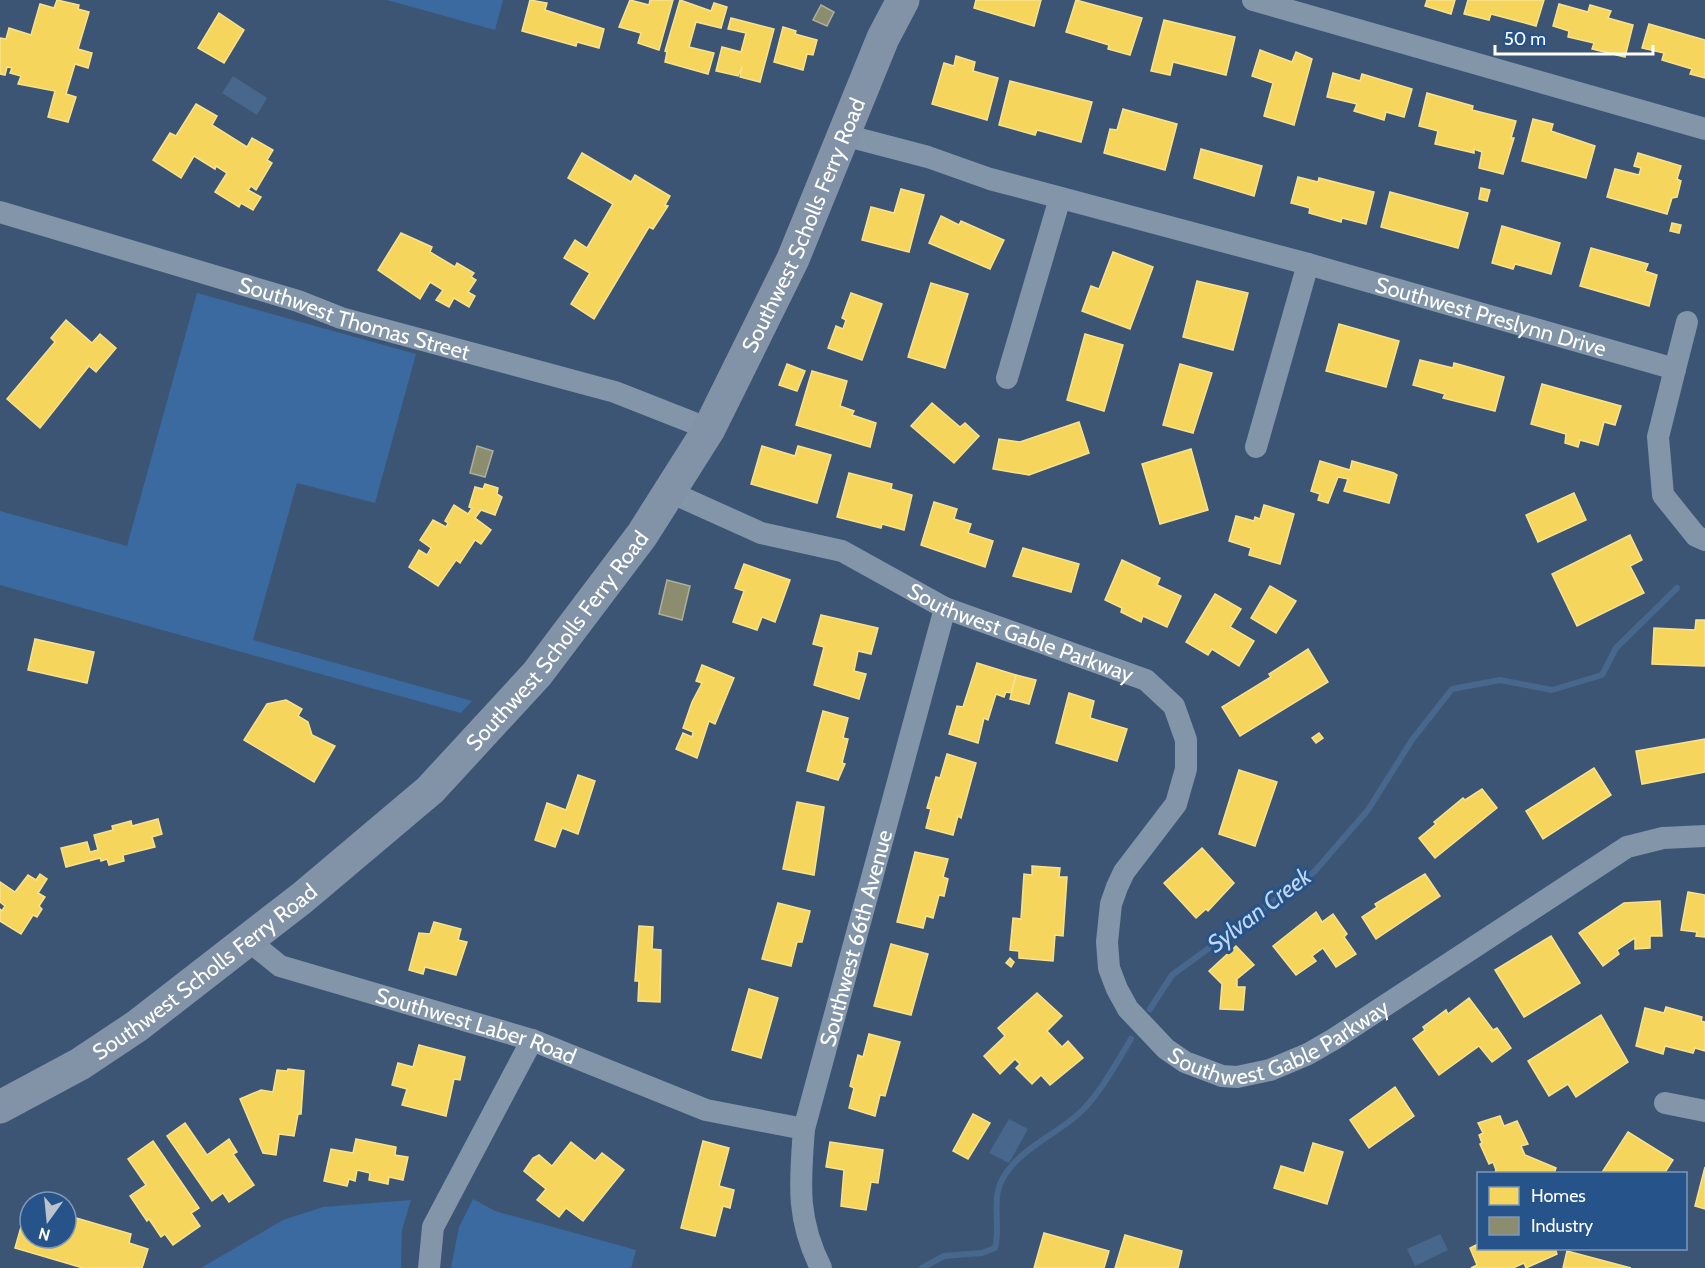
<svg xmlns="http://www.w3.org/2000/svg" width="1705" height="1268" viewBox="0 0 1705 1268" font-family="Cabin,sans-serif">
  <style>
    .green { fill: #3b6aa0 }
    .water { fill: #48678d }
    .homes { fill: #f6d55c; stroke: #f9e28d; stroke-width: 1.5 }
    .industry { fill: #8c8c6e; stroke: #aeae9a; stroke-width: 1.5 }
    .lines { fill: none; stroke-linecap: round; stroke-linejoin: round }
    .stream { stroke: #48678d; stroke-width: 6 }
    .minor { stroke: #8395a8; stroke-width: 22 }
    .primary { stroke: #8292a7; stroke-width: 33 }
    .labels { text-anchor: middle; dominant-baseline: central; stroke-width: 6; stroke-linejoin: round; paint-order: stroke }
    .street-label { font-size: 22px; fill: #fff; stroke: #26538a }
    .water-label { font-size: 24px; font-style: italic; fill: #c0d7f1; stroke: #26538a }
  </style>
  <rect width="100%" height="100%" fill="#3c5574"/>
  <g class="green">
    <path d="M387 0H503L495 30Z"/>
    <path d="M197 293 416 354 375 503 297 483 253 640 472 701 461 713 0 585V511L127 546Z"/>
    <path d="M473 1199 495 1211 636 1250 631 1268H451L459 1227Z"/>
    <path d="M411 1200 402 1230 401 1268H201L283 1220 323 1207Z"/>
  </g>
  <g class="water">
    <path d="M233 76 267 98 257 115 222 93Z"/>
    <path d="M1009 1119 1028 1129 1009 1163 989 1153Z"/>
    <path d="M1440 1234 1448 1250 1415 1266 1407 1249Z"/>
  </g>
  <g class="homes">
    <path d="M57 0 79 5 78 9 89 12 78 49 92 53 88 68 75 64 66 94 76 97 68 122 48 117 55 91 18 84 21 76 10 73 12 68 7 67 5 75 0 74V38L6 39 9 28 31 35 40 4 54 8Z"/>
    <path d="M530 0 547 3 545 10 604 29 599 48 577 42 576 46 522 31Z"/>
    <path d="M630 0 649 5 650 0H673L659 50 638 43 641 33 619 27Z"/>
    <path d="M680 0 711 11 714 3 727 7 721 28 696 22 689 47 714 53 708 74 665 62 667 52 665 51Z"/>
    <path d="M976 0H1041L1034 26 974 8Z"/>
    <path d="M1076 0 1142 18 1130 55 1108 49 1109 45 1066 32Z"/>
    <path d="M1427 0H1455L1451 14 1425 6Z"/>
    <path d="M1468 0H1544L1536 26 1491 14 1489 20 1464 14Z"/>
    <path d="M1559 4 1588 12 1590 5 1611 11 1608 18 1633 25 1625 57 1592 49 1594 43 1568 37 1569 31 1553 26Z"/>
    <path d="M219 13 244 30 224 63 198 48Z"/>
    <path d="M731 18 774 29 760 82 740 77 742 67 738 76 716 71 722 47 741 52 746 33 728 29Z"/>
    <path d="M1164 20 1235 37 1226 75 1173 62 1170 75 1151 71Z"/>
    <path d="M1649 24 1705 40V78L1690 74 1692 69 1662 60 1664 53 1642 48Z"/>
    <path d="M783 27 796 31 795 34 817 40 813 55 807 54 803 70 774 62Z"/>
    <path d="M1260 50 1292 62 1296 52 1312 59 1294 125 1264 116 1273 83 1252 76Z"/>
    <path d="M956 56 975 62 973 71 998 78 987 120 932 104 944 63 954 66Z"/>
    <path d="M1333 73 1360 81 1362 74 1412 89 1404 117 1386 112 1384 120 1354 111 1357 104 1327 97Z"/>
    <path d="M1010 81 1092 102 1081 142 1037 130 1035 135 999 125Z"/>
    <path d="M1427 93 1473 106 1472 110 1516 121 1511 138H1514L1503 174 1479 168 1482 152 1474 149V153L1435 144 1438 131 1419 126Z"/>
    <path d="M196 104 217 116 212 125 247 147 252 138 273 150 267 160 272 163 256 190 251 186 248 190 261 197 253 210 241 203 239 207 215 192 227 173 216 166 215 169 194 156 181 178 153 160 170 133 176 136Z"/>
    <path d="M1123 109 1177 124 1165 170 1104 153 1110 129 1117 130Z"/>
    <path d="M1533 119 1553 124 1551 131 1595 146 1586 178 1522 161Z"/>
    <path d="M1201 149 1262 166 1254 196 1194 178Z"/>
    <path d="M582 153 631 182 635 175 670 196 665 205 668 206 653 229 649 227 594 319 571 304 590 273 564 258 575 240 587 248 613 204 568 178Z"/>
    <path d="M1638 153 1681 166 1677 179 1681 181 1677 197 1672 198 1667 214 1607 197 1615 169 1639 175 1641 168 1634 166Z"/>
    <path d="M1298 177 1318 182 1319 178 1374 192 1366 224 1342 218 1341 222 1309 213 1310 208 1291 203Z"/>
    <path d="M1481 188 1490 190 1487 201 1479 199Z"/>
    <path d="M901 189 924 195 909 252 862 240 871 207 894 213Z"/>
    <path d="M1390 192 1468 213 1458 248 1381 227Z"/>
    <path d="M941 216 959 225 961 221 1004 240 990 269 929 243Z"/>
    <path d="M1672 223 1681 225 1679 233 1670 231Z"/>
    <path d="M1502 226 1560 243 1551 274 1515 264 1513 269 1492 263Z"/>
    <path d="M401 233 432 247 430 252 455 267 457 263 474 273 471 277 476 280 468 292 475 296 469 307 454 298 449 307 436 300 443 290 430 282 420 299 378 270Z"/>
    <path d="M1591 248 1648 264 1645 271 1657 275 1649 306 1580 286Z"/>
    <path d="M1113 252 1153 267 1130 329 1082 311 1091 286 1099 289Z"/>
    <path d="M1197 281 1248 293 1233 350 1183 337Z"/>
    <path d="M931 283 968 294 945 368 908 357Z"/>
    <path d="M851 293 882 304 862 360 828 348 836 326 843 329 846 320 842 318Z"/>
    <path d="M66 320 92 343 100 334 116 348 96 372 89 366 40 428 7 399 55 342 51 338Z"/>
    <path d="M1339 324 1399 341 1386 387 1326 371Z"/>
    <path d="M1085 334 1123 345 1104 411 1067 400Z"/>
    <path d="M1420 360 1453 368 1454 363 1504 377 1495 411 1443 398 1445 394 1413 385Z"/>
    <path d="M787 364 805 371 797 391 779 385Z"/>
    <path d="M1180 364 1212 373 1193 433 1163 425Z"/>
    <path d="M812 371 847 381 840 406 854 411 852 415 876 423 870 447 796 425Z"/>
    <path d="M1542 384 1621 406 1615 425 1604 422 1598 445 1580 440 1578 447 1565 443 1566 434 1531 424Z"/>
    <path d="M932 403 960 427 965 423 979 436 954 463 911 426Z"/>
    <path d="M1079 422 1089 453 1029 475 993 469 999 439 1020 442Z"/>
    <path d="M762 446 795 456 798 446 831 455 817 503 751 484Z"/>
    <path d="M1191 449 1208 510 1160 524 1142 464Z"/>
    <path d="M1320 461 1350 470 1352 461 1394 473 1397 475 1389 503 1344 491 1348 479 1338 477 1328 503 1318 500 1320 494 1311 491Z"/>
    <path d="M849 473 892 484 891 489 912 495 904 530 882 524 881 528 837 517Z"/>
    <path d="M485 484 498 488 497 494 502 497 495 515 481 510 475 518 491 530 481 544 475 540 460 563 456 560 438 586 409 567 419 550 427 555 431 548 420 540 433 520 446 527 448 523 445 521 454 505 468 514 472 508 469 507 475 487 483 489Z"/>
    <path d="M1574 493 1586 520 1538 542 1526 515Z"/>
    <path d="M934 502 957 509 954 519 971 524 968 533 993 541 985 567 921 545Z"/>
    <path d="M1264 505 1294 514 1280 564 1249 555 1251 548 1229 541 1236 516 1254 521 1255 517 1260 519Z"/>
    <path d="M1630 535 1642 560 1630 566 1644 593 1577 626 1552 574Z"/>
    <path d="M1023 548 1079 564 1071 592 1013 576Z"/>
    <path d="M1122 560 1160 578 1157 585 1181 596 1167 627 1143 616 1141 622 1121 612 1122 608 1105 600Z"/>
    <path d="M744 564 790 580 775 622 762 617 757 630 733 622 744 591 735 588Z"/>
    <path d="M1270 586 1296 601 1276 633 1251 618Z"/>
    <path d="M1215 594 1241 609 1230 627 1254 641 1239 666 1212 649 1208 655 1186 642Z"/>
    <path d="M821 615 878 628 871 654 858 651 854 671 866 674 859 699 814 685 824 647 813 644Z"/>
    <path d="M1696 620H1705V666L1652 664 1654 628 1695 630Z"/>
    <path d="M35 639 94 652 87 683 28 670Z"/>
    <path d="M1308 649 1328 682 1240 736 1222 707 1271 677 1269 674Z"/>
    <path d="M977 663 1016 675 1011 693 1006 692 1004 697 996 694 988 720 984 718 978 743 949 734 957 706 963 707Z"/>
    <path d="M702 665 734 678 715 724 709 721 697 758 676 749 683 733 692 737 693 732 683 728 692 702 702 683 696 681Z"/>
    <path d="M1016 675 1036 680 1029 704 1010 699Z"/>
    <path d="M1069 693 1094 701 1090 718 1127 729 1117 761 1056 743Z"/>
    <path d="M286 700 302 709 298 716 308 722 312 735 335 746 314 782 244 740 267 704Z"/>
    <path d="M823 711 848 718 843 738 848 739 842 763 845 764 838 780 807 771Z"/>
    <path d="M1319 733 1323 738 1316 743 1312 738Z"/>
    <path d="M1705 739V772L1642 784 1636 751Z"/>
    <path d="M947 754 976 763 961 818 958 816 953 835 926 828 931 809 927 808 936 777 940 778Z"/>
    <path d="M1594 768 1611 795 1543 839 1526 811Z"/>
    <path d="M1239 770 1277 782 1255 846 1219 834Z"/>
    <path d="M578 775 595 781 578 834 562 828 555 847 535 840 547 803 566 810Z"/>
    <path d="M1482 789 1497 808 1435 858 1419 838 1436 824 1434 822 1463 798 1465 800Z"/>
    <path d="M797 802 824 807 814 875 783 869Z"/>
    <path d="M158 819 162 834 152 837 155 847 123 855 124 861 109 865 107 859 101 861 100 858 66 867 61 848 87 842 90 852 98 850 94 835 113 830 112 826 131 821 132 826Z"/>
    <path d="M1202 848 1234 883 1208 911 1206 909 1196 918 1164 883Z"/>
    <path d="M915 852 948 859 943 877 948 879 944 896 939 895 933 918 926 916 923 928 897 922Z"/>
    <path d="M1032 866 1060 868 1059 877H1067L1063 936 1055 935 1053 961 1019 958V951L1010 950 1013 918 1021 919 1024 874 1032 875Z"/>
    <path d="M40 874 47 879 38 893 45 897 39 906 42 909 37 917 33 915 21 934 0 921V909L2 911 5 906 0 902V882L15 892 28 875 36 880Z"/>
    <path d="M1425 874 1440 896 1376 939 1362 917 1377 907 1375 904Z"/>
    <path d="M1688 892 1705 895V937L1696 936 1697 932 1681 930Z"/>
    <path d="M1660 901 1662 936H1650V948L1635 949V938L1617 950 1619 954 1603 966 1579 933 1624 903Z"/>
    <path d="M778 903 810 911 802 942H797L791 966 762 959Z"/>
    <path d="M1316 912 1322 922 1333 914 1347 934 1344 937 1356 954 1336 967 1323 948 1312 956 1316 961 1296 975 1273 946Z"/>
    <path d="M434 922 461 929 458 940 467 942 456 975 425 967 423 974 409 970 419 933 430 934Z"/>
    <path d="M639 926 653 927 652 949 661 950 660 1002 638 1001 639 981H635Z"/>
    <path d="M1551 936 1580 983 1524 1017 1495 970Z"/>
    <path d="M891 944 928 954 911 1015 874 1006Z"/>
    <path d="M1236 946 1254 965 1237 979V987H1245L1243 1010 1220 1009 1222 984 1209 971Z"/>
    <path d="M1010 958 1014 962 1011 967 1006 963Z"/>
    <path d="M749 989 778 998 761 1058 732 1050Z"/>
    <path d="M1037 993 1062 1016 1047 1031 1062 1047 1068 1041 1083 1058 1050 1085 1041 1075 1032 1084 1016 1068 1020 1064 1015 1059 1000 1074 984 1056 1005 1036 998 1028Z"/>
    <path d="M1469 998 1493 1030 1497 1028 1511 1048 1492 1062 1479 1046 1439 1075 1413 1039 1425 1030 1423 1027 1446 1010 1448 1014Z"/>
    <path d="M1666 1007 1702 1017 1701 1021 1705 1022V1051L1695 1048 1693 1053 1665 1046 1663 1054 1636 1046 1645 1008 1664 1013Z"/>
    <path d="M1601 1015 1628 1062 1576 1097 1568 1084 1549 1096 1528 1061Z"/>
    <path d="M869 1034 900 1042 885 1096 880 1095 875 1116 849 1108 854 1088 850 1086 858 1055 863 1057Z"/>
    <path d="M419 1045 465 1057 460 1080 454 1079 446 1116 402 1105 407 1089 392 1085 398 1063 413 1067Z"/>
    <path d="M288 1069 304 1071 301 1114H298L294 1136 279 1134 276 1155 263 1153 240 1099 261 1090 273 1092 277 1070 287 1071Z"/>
    <path d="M1395 1087 1414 1116 1369 1148 1350 1120Z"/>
    <path d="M973 1114 990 1123 968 1159 953 1151Z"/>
    <path d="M1500 1116 1504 1126 1517 1121 1528 1144 1521 1146 1525 1155 1556 1168 1554 1174H1494L1496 1170 1493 1162 1489 1164 1480 1144 1482 1143 1479 1135 1483 1133 1478 1123Z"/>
    <path d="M185 1123 207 1155 229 1139 237 1152 233 1154 254 1185 229 1202 223 1193 212 1201 167 1136Z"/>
    <path d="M1628 1132 1673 1160 1664 1174H1601Z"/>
    <path d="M356 1139 396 1147 395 1155 408 1157 403 1180 389 1177 388 1184 369 1180 370 1173 357 1170 355 1181 349 1179 347 1186 324 1181 331 1149 353 1153Z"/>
    <path d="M153 1141 199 1208 191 1213 200 1226 173 1245 165 1234 161 1237 149 1219 147 1221 130 1196 146 1185 128 1159Z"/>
    <path d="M703 1141 729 1148 719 1186 734 1190 730 1208 723 1206 715 1236 681 1228Z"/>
    <path d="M571 1142 595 1161 602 1153 624 1170 583 1221 566 1208 559 1217 537 1200 546 1189 524 1171 533 1158 539 1155 552 1166Z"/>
    <path d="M830 1142 883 1150 878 1183 871 1182 866 1210 841 1206 844 1170 826 1167Z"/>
    <path d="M1313 1143 1343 1152 1327 1204 1274 1188 1281 1166 1304 1173Z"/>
    <path d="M1705 1167V1209L1695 1206Z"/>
    <path d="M66 1215 131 1234 129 1243 148 1249 142 1268H83L15 1248 23 1220 30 1222V1238H66Z"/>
    <path d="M1044 1233 1109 1251 1104 1268H1034Z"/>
    <path d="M1125 1235 1182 1251 1178 1268H1115Z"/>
    <path d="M1478 1244V1248H1555L1557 1254 1526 1268 1524 1263 1513 1268H1471L1477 1265 1470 1248Z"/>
    <path d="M1567 1251 1631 1268H1563Z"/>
  </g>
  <g class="industry">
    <path d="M821 5 834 12 827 26 813 20Z"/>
    <path d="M477 446 493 451 485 477 470 473Z"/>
    <path d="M667 580 690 586 682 620 659 614Z"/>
  </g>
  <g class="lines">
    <g class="stream">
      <path d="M1150 1009 1172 975 1314 872 1368 810 1412 740 1452 689 1500 680 1552 690 1602 675 1616 648 1677 588"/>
      <path d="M922 1268 944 1256 982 1253 995 1248C1001 1227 991 1200 1002 1180 1017 1151 1051 1137 1075 1117 1099 1097 1115 1065 1131 1039"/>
    </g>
    <g class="minor">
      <path d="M1253 0 1705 129"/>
      <path id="s1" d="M844 135 928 157 990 179 1308 264 1675 369 1658 437 1663 495 1696 536 1705 540"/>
      <path id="s2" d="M0 212 298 301 341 318 615 392 709 429"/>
      <path d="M1675 369 1687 322"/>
      <path d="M1007 378 1060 198"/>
      <path d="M1256 447 1308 264"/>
      <path id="s3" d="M670 492 761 533 842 551 945 608 1146 680 1174 706 1186 740V769L1176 804 1124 872 1117 887 1111 904 1107 942 1109 968 1117 989 1128 1009 1166 1049 1185 1062 1222 1076 1237 1077 1270 1070 1308 1054 1334 1039 1627 847 1663 838 1705 836"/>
      <path id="s4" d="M248 940 280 966 532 1040 706 1110 804 1129"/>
      <path d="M1665 1103 1705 1111"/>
      <path d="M429 1268 433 1227 532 1040"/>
      <path id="s5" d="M821 1268C796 1218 800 1183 804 1129L945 608"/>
    </g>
    <path class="primary" id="s6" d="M0 1107 80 1064 137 1026 302 898 430 790 537 674 642 535 709 429 793 259 883 38 903 0"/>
  </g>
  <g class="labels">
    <g class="street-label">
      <text stroke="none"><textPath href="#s6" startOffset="1218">Southwest Scholls Ferry Road</textPath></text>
      <text stroke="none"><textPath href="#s1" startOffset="672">Southwest Preslynn Drive</textPath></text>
      <text stroke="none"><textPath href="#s2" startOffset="370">Southwest Thomas Street</textPath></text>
      <text stroke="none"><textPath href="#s3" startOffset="380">Southwest Gable Parkway</textPath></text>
      <text stroke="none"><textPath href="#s6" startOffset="732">Southwest Scholls Ferry Road</textPath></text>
      <text stroke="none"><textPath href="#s5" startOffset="340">Southwest 66th Avenue</textPath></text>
      <text stroke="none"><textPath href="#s6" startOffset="246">Southwest Scholls Ferry Road</textPath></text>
      <text stroke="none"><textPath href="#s3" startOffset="1064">Southwest Gable Parkway</textPath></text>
      <text stroke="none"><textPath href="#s4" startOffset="246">Southwest Laber Road</textPath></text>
    </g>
    <g class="water-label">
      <text transform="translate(1259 910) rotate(-37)">Sylvan Creek</text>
    </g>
  </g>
  <rect x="1477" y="1172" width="210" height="78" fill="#26538a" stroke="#7d98b9" stroke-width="1.5"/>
  <rect x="1489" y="1187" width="30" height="18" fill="#f6d55c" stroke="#7d98b9" stroke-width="1.5"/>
  <text x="1531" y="1202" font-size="18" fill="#ffffff">Homes</text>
  <rect x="1489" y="1217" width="30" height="18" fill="#8c8c6e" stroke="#7d98b9" stroke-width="1.5"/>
  <text x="1531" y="1232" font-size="18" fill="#ffffff">Industry</text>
  <g transform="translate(48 1220) rotate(195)"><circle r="28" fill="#26538a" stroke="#7d98b9" stroke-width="1.5"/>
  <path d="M0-4.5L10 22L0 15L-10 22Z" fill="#bbc4ce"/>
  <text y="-9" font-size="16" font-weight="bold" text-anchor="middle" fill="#ffffff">N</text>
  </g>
  <path d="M1495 45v9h158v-9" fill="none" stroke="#ffffff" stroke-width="3"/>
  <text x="1504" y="45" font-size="18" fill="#ffffff" stroke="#26538a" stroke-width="4.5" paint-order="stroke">50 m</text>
</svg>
